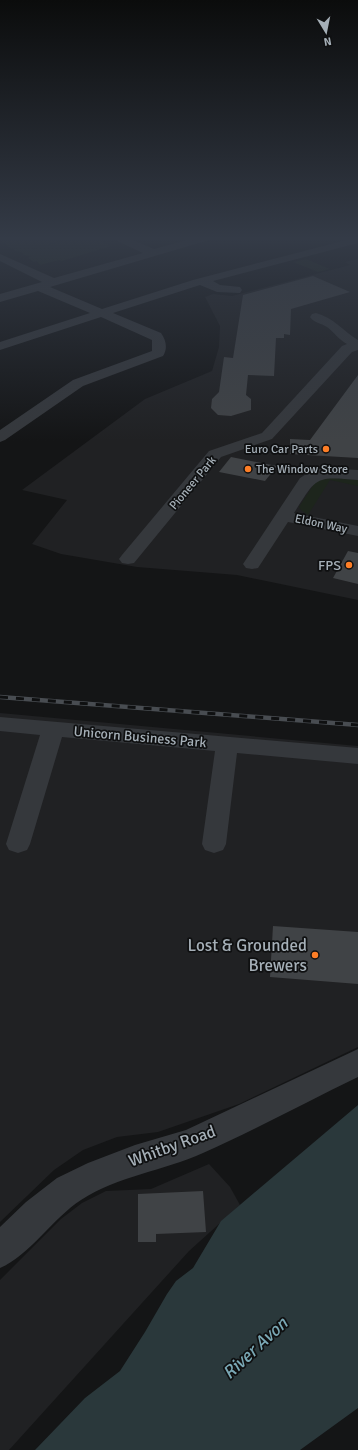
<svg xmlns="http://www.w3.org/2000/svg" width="358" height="1450" viewBox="0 0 358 1450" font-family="Signika,sans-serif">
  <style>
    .built { fill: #202123 }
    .green { fill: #1d251c }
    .water { fill: #2a383b }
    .building { fill: #404346 }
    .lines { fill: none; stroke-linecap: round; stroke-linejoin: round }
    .minor { fill: #35383c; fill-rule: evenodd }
    .rail-casing { stroke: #484c51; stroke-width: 4.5 }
    .rail { stroke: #0f1011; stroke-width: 3; stroke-dasharray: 8; stroke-linecap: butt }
    .poi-dot { fill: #fd7e26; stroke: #0f1011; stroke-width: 1.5 }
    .labels { text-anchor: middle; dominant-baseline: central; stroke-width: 3.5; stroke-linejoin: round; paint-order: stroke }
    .far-poi-label { font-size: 12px; fill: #a5afb7; stroke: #0f1011; text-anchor: end }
    .far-street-label { font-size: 12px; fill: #a5afb7; stroke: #0f1011 }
    .poi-label { font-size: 14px; fill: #a5afb7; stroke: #0f1011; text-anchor: end }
    .street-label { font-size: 14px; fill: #a5afb7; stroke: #0f1011 }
    .near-poi-label { font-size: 17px; fill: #a5afb7; stroke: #0f1011; text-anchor: end }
    .near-street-label { font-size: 17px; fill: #a5afb7; stroke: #0f1011 }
    .near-water-label { font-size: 18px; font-style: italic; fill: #7aa8b5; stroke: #0f1011 }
  </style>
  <rect width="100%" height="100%" fill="#141516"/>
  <g class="built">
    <path d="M358 259V600L237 575 137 567 61 554 32 544 67 500 22 490 145 399 212 371 219 347 220 326 205 297 213 294 232 296 350 265 345 262Z"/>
    <path d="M0 713 358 746V1047L239 1104 158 1132 117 1137 83 1150 54 1170 0 1222Z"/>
    <path d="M209 1164 230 1187 240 1205 189 1251 9 1450H0V1280L61 1219 82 1203 106 1191 151 1189Z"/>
  </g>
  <g class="green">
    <path d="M0 238H73L31 249 76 238H93L111 246 62 261 59 260 40 265 37 261 34 262 28 258 31 256 22 255 25 254 14 250 15 249 6 246 8 245 0 241Z"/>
    <path d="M306 259 330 269 318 272 293 262Z"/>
    <path d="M331 478 358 480V486L330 480 308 515 301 510 299 507 316 481Z"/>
  </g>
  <path class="water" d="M358 1105V1408L300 1450H35L85 1398 120 1371 145 1332 167 1294 176 1281 193 1268 221 1221Z"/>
  <g class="building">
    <path d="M313 276 350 292 291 309 290 335 284 334V338H276L274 376 248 375 246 395 251 399V410L231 416 218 415 211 408 212 399 219 392 224 357 233 358 243 295Z"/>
    <path d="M358 375V458L290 454V439L310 440Z"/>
    <path d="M231 457 277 466 265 481 219 472Z"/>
    <path d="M348 551 358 553V584L333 578Z"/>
    <path d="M273 926 358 932V984L270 977Z"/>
    <path d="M203 1191 206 1232 156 1234V1242H138V1194Z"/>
  </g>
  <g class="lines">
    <g class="minor">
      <path d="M114 238H128L154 249 194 238H210L209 240 50 287 102 309 193 280 354 238H358V243L213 281 220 285 240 287 242 290 240 293 217 292 200 285 113 313 161 333C166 340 168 348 163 356L83 386 5 440 0 442V430L73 380 152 351V340L101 317 0 350V342L90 313 38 291 0 302V294L42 282 0 261V254L54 278 143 253 115 240Z"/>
      <path d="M316 313C334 318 343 331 358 340V350L352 352 272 439 221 457 134 563 128 564 122 563 119 559 122 555 209 451 262 433 342 346 347 344C339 340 334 332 327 327 321 323 314 323 310 317L312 314Z"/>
      <path d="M324 468 358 470V480C314 476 317 477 294 513L358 526V536L288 522 258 568 252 569 246 568 243 564 300 478 311 471Z"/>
      <path d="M0 717 358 748V764L237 753 226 844 223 850 214 853 205 850 202 844 215 751 62 737 30 844 27 850 18 853 9 850 6 844 40 735 0 731Z"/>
      <path d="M358 1049V1077C306 1102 255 1130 203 1153 163 1171 118 1176 81 1200 53 1218 29 1256 0 1268V1227L26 1202 57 1178 88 1163 135 1145 186 1130Z"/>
    </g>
    <defs>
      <path id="rail" d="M0 697 358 725"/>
    </defs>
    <use href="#rail" class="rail-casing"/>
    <use href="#rail" class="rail"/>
  </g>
  <linearGradient id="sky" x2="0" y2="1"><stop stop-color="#0b0c0c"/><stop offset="0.54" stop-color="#343b47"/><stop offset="1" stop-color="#343b47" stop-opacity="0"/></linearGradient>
  <rect width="358" height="441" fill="url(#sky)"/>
  <g class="poi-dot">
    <circle cx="326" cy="449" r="4"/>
    <circle cx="248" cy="469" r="4"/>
    <circle cx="349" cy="565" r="4"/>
    <circle cx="315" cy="955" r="4"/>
  </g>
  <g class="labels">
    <g class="far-poi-label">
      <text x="318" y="449">Euro Car Parts</text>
      <text x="256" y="469" text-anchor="start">The Window Store</text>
    </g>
    <g class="far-street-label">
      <text transform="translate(193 483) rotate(-50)">Pioneer Park</text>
      <text transform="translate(321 524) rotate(12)">Eldon Way</text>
    </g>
    <g class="poi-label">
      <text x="341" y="565">FPS</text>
    </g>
    <g class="street-label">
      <text transform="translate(140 737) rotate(5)">Unicorn Business Park</text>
    </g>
    <g class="near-poi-label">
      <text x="307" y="945">Lost &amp; Grounded<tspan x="307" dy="20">Brewers</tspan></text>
    </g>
    <g class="near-street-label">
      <text transform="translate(172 1146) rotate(-20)">Whitby Road</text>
    </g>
    <g class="near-water-label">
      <text transform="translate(255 1348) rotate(-43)">River Avon</text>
    </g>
  </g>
  <g transform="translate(326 32) rotate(170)" stroke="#0f1011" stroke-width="3" paint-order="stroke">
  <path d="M0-3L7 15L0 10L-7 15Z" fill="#a5afb7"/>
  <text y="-6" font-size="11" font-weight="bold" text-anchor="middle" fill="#a5afb7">N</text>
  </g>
</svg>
